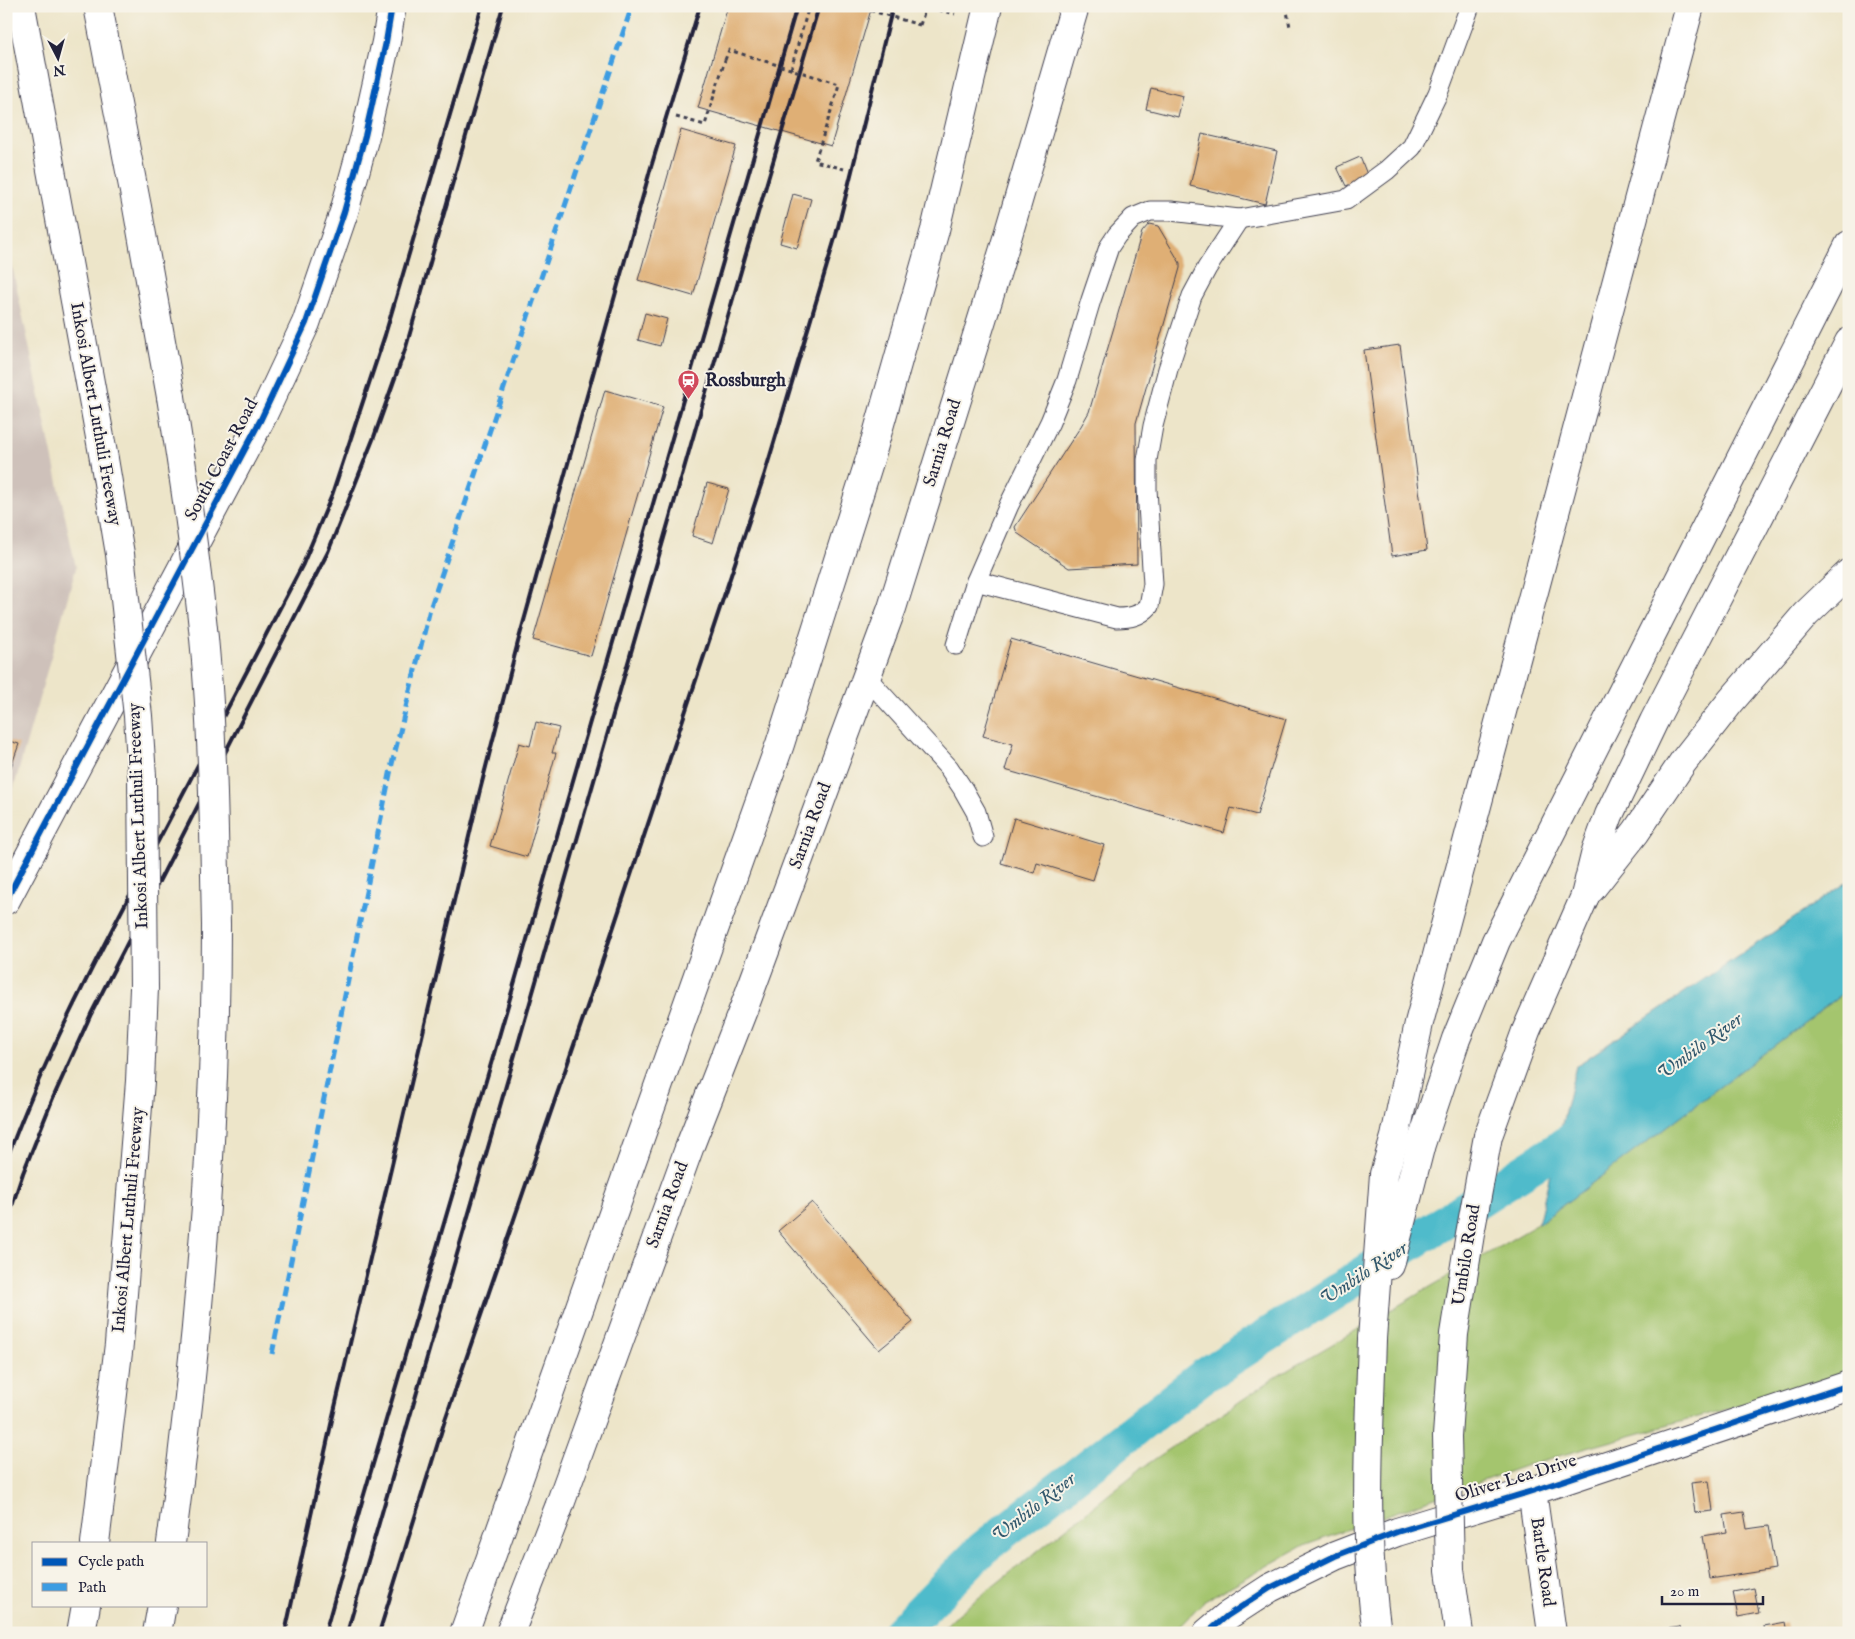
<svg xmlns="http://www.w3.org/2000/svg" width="1855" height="1639" viewBox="0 0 1855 1639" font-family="'IM FELL English',serif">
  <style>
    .industrial { fill: #cec1ba }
    .green { fill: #a4c56e; stroke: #637454 }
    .water { fill: #50bbcb; stroke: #396e83 }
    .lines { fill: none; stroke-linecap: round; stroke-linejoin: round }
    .canal { stroke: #50bbcb; stroke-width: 35 }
    .building { fill: #dfaf75 }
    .service-casing { stroke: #403f50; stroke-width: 21 }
    .minor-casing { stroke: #403f50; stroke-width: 30 }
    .tertiary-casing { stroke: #403f50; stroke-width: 30 }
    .secondary-casing { stroke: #403f50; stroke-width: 30 }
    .trunk-casing { stroke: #403f50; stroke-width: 30 }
    .motorway-casing { stroke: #403f50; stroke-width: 30 }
    .path { stroke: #403f50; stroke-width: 3; stroke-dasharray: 4 4; stroke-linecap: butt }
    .service { stroke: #fff; stroke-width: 19 }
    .minor { stroke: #fff; stroke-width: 28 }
    .tertiary { stroke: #fff; stroke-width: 28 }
    .secondary { stroke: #fff; stroke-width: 28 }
    .trunk { stroke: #fff; stroke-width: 28 }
    .motorway { stroke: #fff; stroke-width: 28 }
    .rail { stroke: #22223b; stroke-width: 4 }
    .secondary-bridge-casing { stroke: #403f50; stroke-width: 30; stroke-linecap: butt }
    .motorway-bridge-casing { stroke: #403f50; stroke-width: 30; stroke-linecap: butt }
    .path-bridge { stroke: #403f50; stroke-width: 3; stroke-dasharray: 4 4; stroke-linecap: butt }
    .secondary-bridge { stroke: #fff; stroke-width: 28 }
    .motorway-bridge { stroke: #fff; stroke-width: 28 }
    .quiet { stroke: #3c9ce2; stroke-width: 5; stroke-dasharray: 10 5; stroke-linecap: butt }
    .cycleway-casing { stroke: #f7f3e8; stroke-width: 9 }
    .cycleway { stroke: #0057b8; stroke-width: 6 }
    .labels { text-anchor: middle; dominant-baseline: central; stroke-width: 4; stroke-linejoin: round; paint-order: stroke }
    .poi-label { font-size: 18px; font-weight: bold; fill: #22223b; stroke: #f7f3e8; text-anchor: start }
    .street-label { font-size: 18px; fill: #22223b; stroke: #f7f3e8 }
    .water-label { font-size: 19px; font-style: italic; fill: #32586d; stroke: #f7f3e8 }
  </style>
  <rect width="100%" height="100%" fill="#f7f3e8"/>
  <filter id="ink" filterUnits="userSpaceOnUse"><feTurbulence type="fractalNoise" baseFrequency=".02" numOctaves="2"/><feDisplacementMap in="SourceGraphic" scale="10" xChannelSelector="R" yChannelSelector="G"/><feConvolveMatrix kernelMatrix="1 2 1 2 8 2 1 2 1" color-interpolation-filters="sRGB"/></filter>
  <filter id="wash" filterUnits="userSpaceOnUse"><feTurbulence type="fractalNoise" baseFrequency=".0096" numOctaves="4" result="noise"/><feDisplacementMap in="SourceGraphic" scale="20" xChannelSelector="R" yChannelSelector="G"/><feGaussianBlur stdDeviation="1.12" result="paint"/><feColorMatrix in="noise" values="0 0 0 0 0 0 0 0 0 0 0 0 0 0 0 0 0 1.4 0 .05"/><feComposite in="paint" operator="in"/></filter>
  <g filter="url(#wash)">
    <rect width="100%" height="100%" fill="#ede5c9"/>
    <path class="industrial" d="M6 237 76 568 6 815Z"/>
    <path class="green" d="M1849 989V1375L1530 1464 1306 1544 1203 1602 1173 1633H939L952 1619 1143 1467 1276 1377 1538 1224Z"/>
    <path class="water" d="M1849 881V989L1538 1224 1576 1066Z"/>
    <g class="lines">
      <path class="canal" d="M899 1633 982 1549 1202 1377 1566 1144 1595 1123"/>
    </g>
    <g id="blocks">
      <g class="building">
        <path d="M728 6H872L831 146 698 108Z"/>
        <path d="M1151 88 1183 96 1178 117 1146 109Z"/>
        <path d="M681 130 736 146 693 296 638 280Z"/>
        <path d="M1202 134 1277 151 1265 204 1190 186Z"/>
        <path d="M1360 157 1368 177 1346 186 1337 167Z"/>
        <path d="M793 194 811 199 797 248 780 243Z"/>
        <path d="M1149 224 1158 226 1180 263V268L1136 423 1137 564 1069 568 1017 533 1015 527 1081 426 1089 412 1142 232Z"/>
        <path d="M645 313 667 319 660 346 638 340Z"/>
        <path d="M1400 345 1427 550 1392 556 1364 350Z"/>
        <path d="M605 390 663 407 591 656 533 640Z"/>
        <path d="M707 483 729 489 713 543 692 536Z"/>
        <path d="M1011 639 1286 719 1257 815 1231 808 1224 833 1005 770 1013 744 983 736Z"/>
        <path d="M536 722 559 728 552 753H556L527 857 490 846 519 743 530 746Z"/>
        <path d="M6 740 19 744 9 773 6 772Z"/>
        <path d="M1014 818 1104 845 1093 880 1037 863 1034 873 1001 863Z"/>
        <path d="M812 1202 913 1322 879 1350 778 1231Z"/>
        <path d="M1709 1481 1713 1511 1695 1513 1691 1483Z"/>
        <path d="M1744 1512 1747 1529 1768 1526 1775 1569 1710 1579 1703 1536 1727 1532 1724 1515Z"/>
        <path d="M1754 1588 1759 1613 1738 1617 1733 1592Z"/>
        <path d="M1786 1622 1788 1633H1765L1764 1626Z"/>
        <path d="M1680 1627 1681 1633H1644V1632Z"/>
      </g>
    </g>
  </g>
  <g filter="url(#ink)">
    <use href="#blocks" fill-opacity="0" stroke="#403f50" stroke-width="1"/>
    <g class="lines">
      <defs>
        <g id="service">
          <path d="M976 581 1117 618C1130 618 1140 616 1149 606L1153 584 1147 489V460L1153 426 1168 369 1192 296 1207 268 1239 219"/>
          <path d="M956 645 976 581 1009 505 1050 422 1067 380 1091 300 1109 247 1117 235 1133 218 1150 211H1171L1239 219 1346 200 1387 170 1412 147 1438 93 1470 6"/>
          <path d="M866 677 949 768 963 789 976 812 983 837"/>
        </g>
        <g id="minor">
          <path d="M1532 1491 1552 1633"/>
          <path d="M1207 1633 1227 1616 1270 1588 1335 1556 1397 1532 1532 1491 1849 1385"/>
        </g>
        <path id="tertiary" d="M6 900 261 419 306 323 344 212 365 136 386 42 392 6"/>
        <g id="secondary">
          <path d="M1488 1136 1526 1031 1585 896"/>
          <path d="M464 1633 780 744 870 459 935 230 988 6"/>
          <path d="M510 1633 559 1507 691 1143 745 1005 892 608 1003 252 1075 6"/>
        </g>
        <g id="trunk">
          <path d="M1591 889 1636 832 1683 762 1731 701 1806 614 1849 573"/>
          <path d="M1585 896 1596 851 1609 815 1654 721 1849 342"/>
          <path d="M1390 1265 1421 1144 1456 1039 1496 941 1849 245"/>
          <path d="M1372 1339 1384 1174 1395 1137 1419 1023 1690 6"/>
        </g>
        <g id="motorway">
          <path d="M21 6 104 459"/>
          <path d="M98 6 137 207 171 397"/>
          <path d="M95 1543 119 1344 140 1081 144 988"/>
          <path d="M171 1543C199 1338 216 1132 216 925"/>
          <path d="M81 1633 86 1605"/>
          <path d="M157 1633 162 1605"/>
        </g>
      </defs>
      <use href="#service" class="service-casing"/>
      <use href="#minor" class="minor-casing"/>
      <use href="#tertiary" class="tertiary-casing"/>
      <use href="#secondary" class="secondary-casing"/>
      <use href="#trunk" class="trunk-casing"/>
      <use href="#motorway" class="motorway-casing"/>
      <g class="path">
        <path d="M1286 6 1290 27"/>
        <path d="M920 25 926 7 955 14"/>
        <path d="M791 69 809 6"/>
        <path d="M836 95 815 161 844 169"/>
        <path d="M676 117 705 125 725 60"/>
      </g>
      <use href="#service" class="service"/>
      <use href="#minor" class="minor"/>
      <use href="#tertiary" class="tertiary"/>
      <use href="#secondary" class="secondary"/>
      <use href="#trunk" class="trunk"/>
      <use href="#motorway" class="motorway"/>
      <g class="rail">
        <path d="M6 1161C43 1060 93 965 143 870 196 768 250 666 303 564L332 495 385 335 482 6"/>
        <path d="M6 1224 23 1173 53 1098 91 1014 328 552 374 437 406 347 503 6"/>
        <path d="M285 1633 332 1420 479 794 518 642 651 167 700 6"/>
        <path d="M325 1633 363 1498 493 1057 797 6"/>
        <path d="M347 1633 516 1051 745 257 819 6"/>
        <path d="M379 1633 445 1420 589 1001 764 476 836 235 893 6"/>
      </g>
      <defs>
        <g id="secondary-bridge">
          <path d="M1372 1339C1369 1437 1363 1536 1377 1633"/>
          <path d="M1459 1633 1450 1570 1447 1436 1454 1334 1470 1234 1488 1136"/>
        </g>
        <g id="motorway-bridge">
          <path d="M171 397C184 477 196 557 204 638 213 733 214 829 216 925"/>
          <path d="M104 459 120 554 138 716 142 776 144 988"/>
        </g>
      </defs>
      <use href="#secondary-bridge" class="secondary-bridge-casing"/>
      <use href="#motorway-bridge" class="motorway-bridge-casing"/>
      <g class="path-bridge">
        <path d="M855 6 920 25"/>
        <path d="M725 60 729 50 839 84 836 95"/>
      </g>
      <use href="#secondary-bridge" class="secondary-bridge"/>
      <use href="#motorway-bridge" class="motorway-bridge"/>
      <path class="quiet" d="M272 1354 392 764 430 609 632 6"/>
      <defs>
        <g id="cycleway">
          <path d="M6 900 261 419 306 323 344 212 365 136 386 42 392 6"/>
          <path d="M1207 1633 1227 1616 1270 1588 1335 1556 1397 1532 1532 1491 1849 1385"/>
        </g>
      </defs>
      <use href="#cycleway" class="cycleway-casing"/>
      <use href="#cycleway" class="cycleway"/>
    </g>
  </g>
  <defs>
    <symbol id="station-pin" viewBox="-11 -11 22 30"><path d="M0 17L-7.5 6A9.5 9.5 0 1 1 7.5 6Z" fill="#d1495b" stroke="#f7f3e8"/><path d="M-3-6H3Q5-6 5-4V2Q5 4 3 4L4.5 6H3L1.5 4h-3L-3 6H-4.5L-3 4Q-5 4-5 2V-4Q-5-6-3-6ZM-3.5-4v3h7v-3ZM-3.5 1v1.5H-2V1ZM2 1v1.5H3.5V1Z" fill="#fff"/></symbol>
  </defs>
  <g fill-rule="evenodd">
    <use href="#station-pin" x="676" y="368" width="25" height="34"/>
  </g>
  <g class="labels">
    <g class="poi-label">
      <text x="705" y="381">Rossburgh</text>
    </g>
    <g class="street-label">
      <text transform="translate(95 414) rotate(80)">Inkosi Albert Luthuli Freeway</text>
      <text transform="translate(943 443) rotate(-73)">Sarnia Road</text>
      <text transform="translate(222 460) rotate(-62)">South Coast Road</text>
      <text transform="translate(139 816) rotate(-92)">Inkosi Albert Luthuli Freeway</text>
      <text transform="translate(811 826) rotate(-70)">Sarnia Road</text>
      <text transform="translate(668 1205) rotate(-70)">Sarnia Road</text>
      <text transform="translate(129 1220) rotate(-85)">Inkosi Albert Luthuli Freeway</text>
      <text transform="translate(1467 1255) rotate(-81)">Umbilo Road</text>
      <text transform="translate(1516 1479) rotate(-17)">Oliver Lea Drive</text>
      <text transform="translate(1542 1562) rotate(82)">Bartle Road</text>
    </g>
    <g class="water-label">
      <text transform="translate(1700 1047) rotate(-36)">Umbilo River</text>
      <text transform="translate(1364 1274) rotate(-33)">Umbilo River</text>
      <text transform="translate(1034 1508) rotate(-38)">Umbilo River</text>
    </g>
  </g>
  <rect width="1855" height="1639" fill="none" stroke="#f7f3e8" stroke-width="25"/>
  <rect x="32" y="1542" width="175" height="65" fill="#f7f3e8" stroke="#a29fa3"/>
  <rect x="42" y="1558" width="25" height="8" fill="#0057b8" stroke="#a29fa3"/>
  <text x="78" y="1566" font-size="15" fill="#22223b">Cycle path</text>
  <rect x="42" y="1583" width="25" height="8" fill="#3c9ce2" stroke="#a29fa3"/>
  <text x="78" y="1592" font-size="15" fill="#22223b">Path</text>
  <g transform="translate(58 58) rotate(174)" stroke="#f7f3e8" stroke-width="4" paint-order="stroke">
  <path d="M0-4L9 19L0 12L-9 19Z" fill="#22223b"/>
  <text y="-8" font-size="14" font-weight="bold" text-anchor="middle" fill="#22223b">N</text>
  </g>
  <path d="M1662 1596v8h101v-8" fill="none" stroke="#22223b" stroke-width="2.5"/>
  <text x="1670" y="1596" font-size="15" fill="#22223b" stroke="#f7f3e8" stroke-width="4" paint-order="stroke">20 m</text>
</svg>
